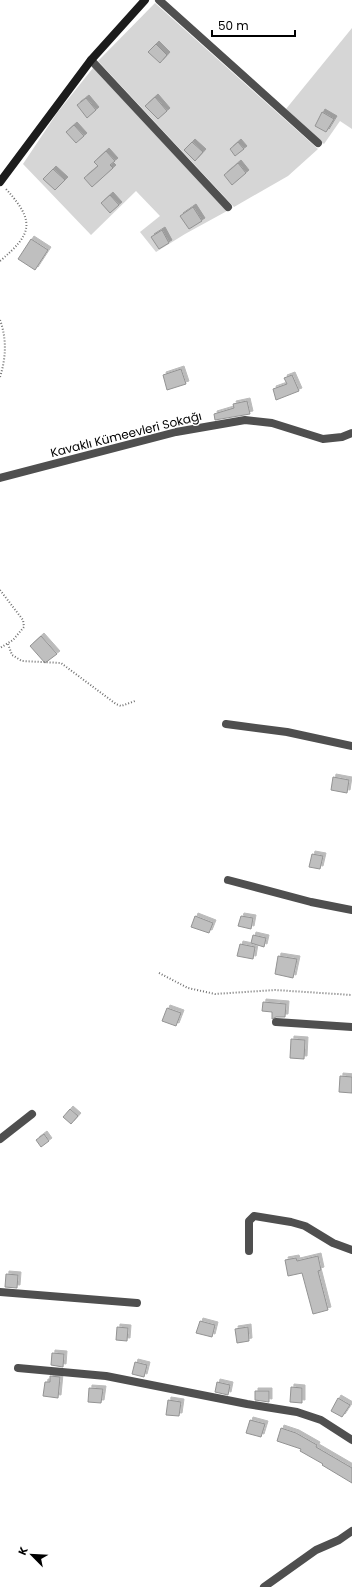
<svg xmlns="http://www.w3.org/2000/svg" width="352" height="1587" viewBox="0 0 352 1587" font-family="Poppins,sans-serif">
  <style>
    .green { fill: #d6d6d6 }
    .building { fill: #bfbfbf; stroke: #939393; filter: url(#shadow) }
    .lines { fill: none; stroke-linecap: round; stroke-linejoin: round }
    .path { stroke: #717171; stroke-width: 2; stroke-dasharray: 1 2; stroke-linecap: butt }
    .street { stroke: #4f4f4f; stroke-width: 8 }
    .secondary { stroke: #1c1c1c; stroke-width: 8 }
    .labels { text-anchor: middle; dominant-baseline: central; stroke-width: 3; stroke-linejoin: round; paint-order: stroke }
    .street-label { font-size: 12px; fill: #000; stroke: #fff }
  </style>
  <defs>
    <filter id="shadow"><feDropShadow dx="3" dy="-3" stdDeviation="0" flood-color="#0004"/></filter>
  </defs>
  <rect width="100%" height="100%" fill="#fff"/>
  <g class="green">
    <path d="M155 3 318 149 288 176 234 207 98 61Z"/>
    <path d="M352 28V129L340 121 324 144 286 109Z"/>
    <path d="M93 68 227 211 185 234 156 252 140 232 160 216 136 191 91 235 23 164 57 113Z"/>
  </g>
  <g class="building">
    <path d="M156 44 167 55 160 63 148 52Z"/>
    <path d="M155 97 167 111 158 119 145 106Z"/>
    <path d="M86 98 96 110 87 118 77 105Z"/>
    <path d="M322 112 334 119 326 132 315 126Z"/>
    <path d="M74 125 84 136 76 143 66 132Z"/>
    <path d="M192 142 203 152 195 161 184 150Z"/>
    <path d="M238 142 244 149 235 156 230 149Z"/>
    <path d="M106 151 115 161 110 165 113 168 92 187 84 178 98 166 94 162Z"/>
    <path d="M238 163 246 173 232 185 224 175Z"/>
    <path d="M53 169 65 180 55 190 43 179Z"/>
    <path d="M110 195 119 205 110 213 101 203Z"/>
    <path d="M193 207 202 221 189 229 180 216Z"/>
    <path d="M162 230 169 243 159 249 151 237Z"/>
    <path d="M31 239 48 250 35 270 18 259Z"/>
    <path d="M181 369 186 384 167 390 163 375Z"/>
    <path d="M292 375 299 391 276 400 273 389 287 384 284 378Z"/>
    <path d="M247 401 250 414 215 420 214 414 234 408 233 404Z"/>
    <path d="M41 636 57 654 45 663 30 646Z"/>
    <path d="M333 777 349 780 347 793 331 790Z"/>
    <path d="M312 854 323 856 320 869 309 867Z"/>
    <path d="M195 916 213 923 209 933 191 927Z"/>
    <path d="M241 916 253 918 251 929 238 926Z"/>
    <path d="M253 935 266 938 264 947 251 943Z"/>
    <path d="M240 944 255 947 253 959 237 956Z"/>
    <path d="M278 956 297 959 293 978 275 974Z"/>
    <path d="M263 1002 286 1004 285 1017H276L272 1019V1012L262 1011Z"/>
    <path d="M167 1008 181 1013 176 1026 162 1021Z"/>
    <path d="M291 1039 305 1040 304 1059 290 1058Z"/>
    <path d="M340 1076 352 1077V1093L339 1092Z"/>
    <path d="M70 1109 78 1116 71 1124 63 1117Z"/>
    <path d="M44 1134 49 1141 41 1147 36 1140Z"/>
    <path d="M318 1256 321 1270 318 1271 328 1310 313 1314 302 1273 288 1276 285 1260 296 1258 297 1261Z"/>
    <path d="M6 1274 18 1275 17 1288 5 1287Z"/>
    <path d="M200 1321 215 1325 212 1337 196 1333Z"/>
    <path d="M117 1327 128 1328 127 1341 116 1340Z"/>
    <path d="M248 1327 249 1341 237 1343 235 1329Z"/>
    <path d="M52 1353 64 1354 63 1367 51 1365Z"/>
    <path d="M135 1362 147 1365 144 1377 132 1374Z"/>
    <path d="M50 1376 60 1377 58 1398 43 1396 45 1382H50Z"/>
    <path d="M217 1382 230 1385 228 1395 215 1392Z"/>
    <path d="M291 1387 302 1388V1403L290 1402Z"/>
    <path d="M89 1388 103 1389 101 1403 88 1402Z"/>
    <path d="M255 1391H269V1402L255 1400Z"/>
    <path d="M338 1398 350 1405 342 1417 331 1411Z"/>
    <path d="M168 1400 181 1402 179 1416 166 1415Z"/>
    <path d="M250 1420 265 1424 261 1437 246 1433Z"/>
    <path d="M281 1428 296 1433 317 1445 316 1447 352 1468V1483L322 1465 323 1464 300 1451 301 1449 277 1441Z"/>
  </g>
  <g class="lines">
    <g class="path">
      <path d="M0 261C32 234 36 222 6 189"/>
      <path d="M0 320C7 339 6 358 0 377"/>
      <path d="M0 590 23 620 24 627 13 640 0 648"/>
      <path d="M8 644 12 655 22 661 61 663 116 704 121 706 135 701"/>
      <path d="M159 973 188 988 215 994 275 990 352 995"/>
    </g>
    <g class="street">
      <path d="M159 0 318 143"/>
      <path d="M91 60 228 207"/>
      <path d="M0 478 176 432 245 420 272 423 323 439 342 437 352 433"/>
      <path d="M226 724 287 732 352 746"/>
      <path d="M228 880 311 902 352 910"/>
      <path d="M276 1022 352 1027"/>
      <path d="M0 1139 32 1114"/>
      <path d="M249 1251V1221L254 1216 291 1222 305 1226 333 1243 352 1250"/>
      <path d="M0 1292 137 1303"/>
      <path d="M18 1368 106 1376 247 1404 297 1412 321 1420 352 1440"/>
      <path d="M264 1587 316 1550 339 1540 352 1531"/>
    </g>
    <path class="secondary" d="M0 182 91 60 145 0"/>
  </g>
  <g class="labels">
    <g class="street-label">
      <text transform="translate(126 434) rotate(-14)">Kavaklı Kümeevleri Sokağı</text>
    </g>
  </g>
  <g transform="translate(32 1555) rotate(294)" stroke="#ffffff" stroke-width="3" paint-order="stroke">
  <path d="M0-3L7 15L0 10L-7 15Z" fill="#000000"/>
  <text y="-6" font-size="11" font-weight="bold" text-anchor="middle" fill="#000000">K</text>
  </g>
  <path d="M212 30v6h83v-6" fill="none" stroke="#000000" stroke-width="2"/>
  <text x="218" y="30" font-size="12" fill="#000000" stroke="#ffffff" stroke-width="3" paint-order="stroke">50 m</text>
</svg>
